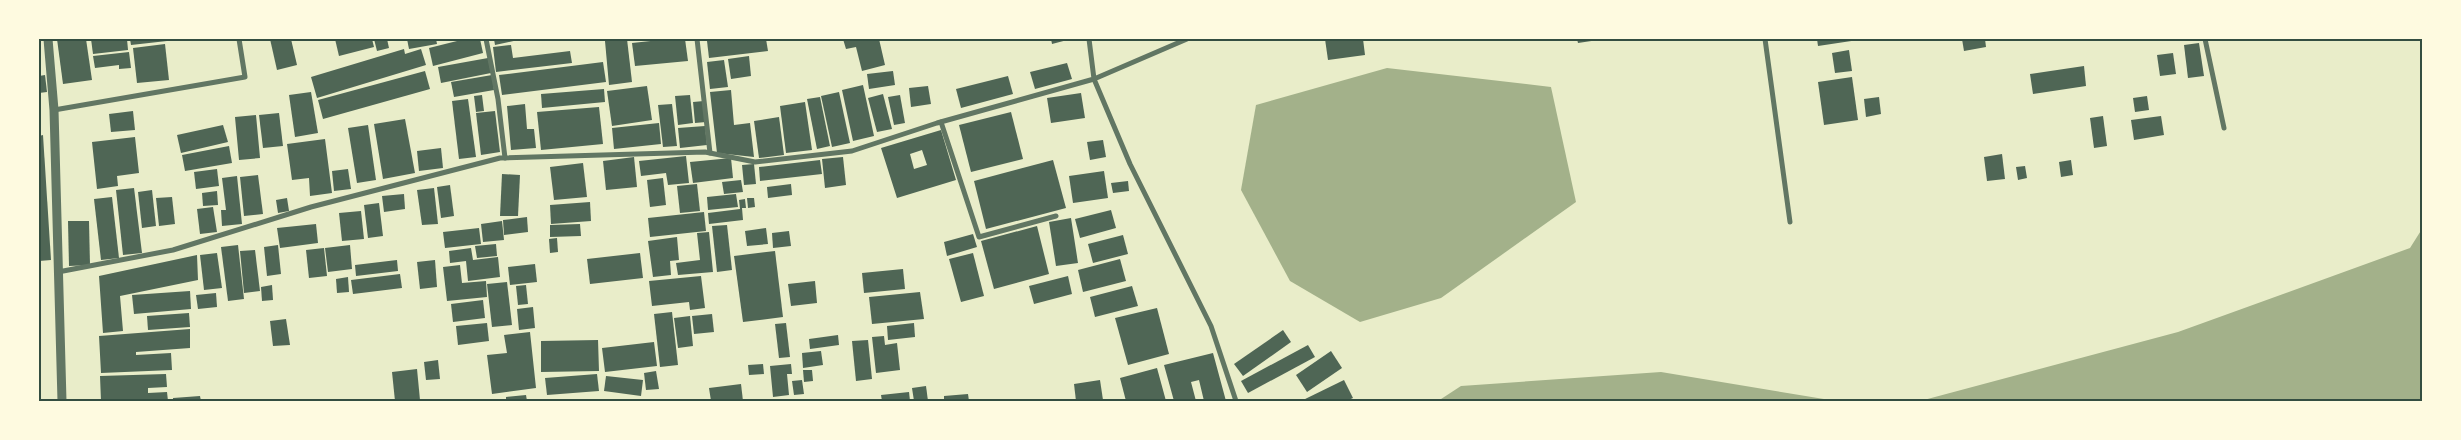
<svg xmlns="http://www.w3.org/2000/svg" width="2461" height="440" viewBox="0 0 2461 440" font-family="'DM Sans',sans-serif">
  <style>
    .water { fill: #a3b18a }
    .building { fill: #4f6655; fill-rule: evenodd }
    .lines { fill: none; stroke-linecap: round; stroke-linejoin: round }
    .minor { stroke: #617663; stroke-width: 5 }
    .tertiary { stroke: #617663; stroke-width: 9 }
    .neatline { fill: none; stroke: #344e41; stroke-width: 2 }
  </style>
  <rect width="100%" height="100%" fill="#e9edc9"/>
  <g class="water">
    <path d="M1387 68 1551 87 1576 202 1441 298 1360 322 1290 281 1241 190 1256 105Z"/>
    <path d="M2422 229V401H1920L2178 332 2410 248Z"/>
    <path d="M1661 372 1836 401H1438L1461 386Z"/>
  </g>
  <g class="building">
    <path d="M57 39H86L92 80 63 84Z"/>
    <path d="M91 39H127L128 50 93 54Z"/>
    <path d="M130 39H176V40L131 45Z"/>
    <path d="M270 39H291L297 65 277 70Z"/>
    <path d="M335 39H372L374 47 339 56Z"/>
    <path d="M374 39H387L389 48 377 51Z"/>
    <path d="M407 39H436L437 44 409 49Z"/>
    <path d="M465 39H480L483 53 433 66 429 48Z"/>
    <path d="M494 39H518V40L495 45Z"/>
    <path d="M627 39 632 82 609 85 605 41Z"/>
    <path d="M669 39H685L688 61 635 66 632 43Z"/>
    <path d="M722 39H766L768 51 709 58 707 41Z"/>
    <path d="M843 39H879L885 65 862 71 856 47 846 49Z"/>
    <path d="M1051 39H1071L1052 44Z"/>
    <path d="M1325 39H1363L1365 55 1328 60Z"/>
    <path d="M1577 39H1598V40L1578 43Z"/>
    <path d="M1817 39H1858V40L1818 46Z"/>
    <path d="M1962 39H1985L1986 47 1964 51Z"/>
    <path d="M2199 43 2204 76 2188 78 2184 45Z"/>
    <path d="M165 44 169 80 137 83 133 48Z"/>
    <path d="M511 45 513 58 570 51 572 63 496 72 493 47Z"/>
    <path d="M404 49 405 54 421 49 426 65 317 98 311 77Z"/>
    <path d="M1849 50 1852 71 1835 73 1832 53Z"/>
    <path d="M129 52 131 68 119 69V65L95 68 93 56Z"/>
    <path d="M2173 53 2176 74 2160 76 2157 55Z"/>
    <path d="M749 56 751 76 731 79 728 59Z"/>
    <path d="M488 58 491 73 441 83 438 67Z"/>
    <path d="M724 60 728 87 710 89 707 62Z"/>
    <path d="M603 62 606 82 502 95 499 75Z"/>
    <path d="M1067 63 1072 79 1035 89 1030 72Z"/>
    <path d="M2084 66 2086 86 2033 94 2030 74Z"/>
    <path d="M425 71 430 89 323 119 318 100Z"/>
    <path d="M893 71 895 85 869 89 867 74Z"/>
    <path d="M45 75 47 92 39 93V76Z"/>
    <path d="M492 75 494 90 454 97 451 82Z"/>
    <path d="M1008 76 1013 94 961 108 956 89Z"/>
    <path d="M1852 77 1858 120 1824 125 1818 82Z"/>
    <path d="M863 85 874 136 853 141 842 90Z"/>
    <path d="M647 86 652 120 612 126 607 91Z"/>
    <path d="M928 86 931 104 911 107 909 88Z"/>
    <path d="M604 89 605 102 542 108 541 94Z"/>
    <path d="M731 90 734 125 750 123 754 157 717 153 710 92Z"/>
    <path d="M311 92 318 133 295 137 289 95Z"/>
    <path d="M839 92 850 143 832 147 821 96Z"/>
    <path d="M1081 93 1085 118 1051 123 1047 98Z"/>
    <path d="M883 94 892 129 877 132 868 98Z"/>
    <path d="M482 95 484 111 476 112 474 96Z"/>
    <path d="M690 95 693 123 678 125 675 96Z"/>
    <path d="M900 95 905 123 894 125 888 97Z"/>
    <path d="M2147 96 2149 110 2135 112 2133 98Z"/>
    <path d="M820 97 830 146 817 149 807 99Z"/>
    <path d="M1879 97 1881 114 1866 117 1864 99Z"/>
    <path d="M468 99 476 157 459 159 452 101Z"/>
    <path d="M704 101 706 122 695 123 693 102Z"/>
    <path d="M805 102 812 150 786 153 780 106Z"/>
    <path d="M525 104 527 129H534L536 148 511 150 507 106Z"/>
    <path d="M672 104 677 146 663 147 658 105Z"/>
    <path d="M599 107 603 144 541 150 537 112Z"/>
    <path d="M133 111 135 130 111 132 109 114Z"/>
    <path d="M495 111 500 152 481 155 476 113Z"/>
    <path d="M1011 112 1023 159 971 172 959 125Z"/>
    <path d="M279 113 283 146 263 148 259 115Z"/>
    <path d="M256 115 260 158 239 160 235 117Z"/>
    <path d="M2103 116 2107 146 2094 148 2090 118Z"/>
    <path d="M2161 116 2164 135 2134 140 2131 120Z"/>
    <path d="M779 117 784 155 759 158 754 121Z"/>
    <path d="M405 119 415 173 383 179 374 124Z"/>
    <path d="M659 123 661 144 614 149 612 128Z"/>
    <path d="M223 125 228 142 181 153 177 135Z"/>
    <path d="M368 125 376 180 357 183 348 128Z"/>
    <path d="M705 126 707 145 680 148 678 128Z"/>
    <path d="M941 130 956 180 897 198 881 148ZM922 150 927 165 914 169 910 154Z"/>
    <path d="M43 135 51 260 39 261V136Z"/>
    <path d="M135 137 139 173 117 176 118 186 97 189 92 142Z"/>
    <path d="M325 139 332 193 310 196 309 178 292 180 287 144Z"/>
    <path d="M1103 140 1106 157 1090 160 1087 142Z"/>
    <path d="M229 146 232 163 185 171 182 155Z"/>
    <path d="M441 148 443 168 419 171 417 151Z"/>
    <path d="M2002 154 2005 179 1987 181 1984 157Z"/>
    <path d="M686 156 689 183 668 185 666 173 641 176 639 161Z"/>
    <path d="M634 157 637 187 606 190 603 161Z"/>
    <path d="M843 157 846 185 825 188 822 159Z"/>
    <path d="M731 158 733 178 693 183 690 162Z"/>
    <path d="M820 160 822 174 760 181 759 167Z"/>
    <path d="M1053 160 1066 208 986 229 974 181Z"/>
    <path d="M2071 160 2073 175 2061 177 2059 162Z"/>
    <path d="M583 163 587 197 554 200 550 167Z"/>
    <path d="M754 164 756 184 744 185 742 165Z"/>
    <path d="M2025 166 2027 178 2018 180 2016 167Z"/>
    <path d="M217 169 219 186 196 189 194 172Z"/>
    <path d="M348 169 351 189 334 191 332 171Z"/>
    <path d="M1104 171 1108 198 1073 203 1069 176Z"/>
    <path d="M502 174 520 175 518 216H500Z"/>
    <path d="M258 175 263 214 244 216 240 177Z"/>
    <path d="M237 176 242 224 222 226 221 210H226L222 178Z"/>
    <path d="M663 178 666 205 650 207 647 180Z"/>
    <path d="M741 180 743 192 724 194 722 182Z"/>
    <path d="M1128 181 1129 191 1113 193 1111 183Z"/>
    <path d="M697 184 700 211 680 213 677 186Z"/>
    <path d="M791 184 792 195 768 198 767 187Z"/>
    <path d="M450 185 454 216 441 218 437 187Z"/>
    <path d="M134 188 142 253 123 255 116 190Z"/>
    <path d="M434 188 438 224 422 225 417 190Z"/>
    <path d="M152 190 156 226 142 228 138 192Z"/>
    <path d="M217 191 218 205 203 206 202 193Z"/>
    <path d="M404 194 405 209 384 212 382 196Z"/>
    <path d="M736 194 738 207 708 210 707 197Z"/>
    <path d="M112 197 119 258 101 260 94 199Z"/>
    <path d="M172 197 175 224 159 226 156 198Z"/>
    <path d="M287 198 289 211 278 213 276 200Z"/>
    <path d="M747 198H754L755 207 748 208Z"/>
    <path d="M745 199 746 208H742L743 220 709 224 708 213 740 209 739 200Z"/>
    <path d="M590 202 591 221 551 224 550 205Z"/>
    <path d="M379 203 383 236 368 238 364 205Z"/>
    <path d="M213 207 217 232 200 234 197 209Z"/>
    <path d="M1111 210 1116 228 1080 238 1075 219Z"/>
    <path d="M361 211 364 239 342 241 339 213Z"/>
    <path d="M704 212 706 231 650 237 648 218Z"/>
    <path d="M527 217 528 232 504 235 503 220Z"/>
    <path d="M1071 218 1078 263 1056 266 1049 222Z"/>
    <path d="M68 221H89L90 265 69 266Z"/>
    <path d="M502 221 504 240 483 242 481 224Z"/>
    <path d="M316 224 318 243 280 248 277 228Z"/>
    <path d="M580 224 581 236 550 237V225Z"/>
    <path d="M727 225 732 270 717 272 712 226Z"/>
    <path d="M1037 226 1049 274 994 289 981 241Z"/>
    <path d="M479 228 481 244 445 248 443 232Z"/>
    <path d="M766 228 768 244 747 246 745 231Z"/>
    <path d="M789 231 791 246 773 248 772 233Z"/>
    <path d="M709 232 713 272 678 275 676 263 700 260 697 233Z"/>
    <path d="M973 234 977 247 947 256 944 242Z"/>
    <path d="M1123 235 1128 254 1093 263 1088 244Z"/>
    <path d="M677 237 679 260 670 261 671 275 653 277 648 241Z"/>
    <path d="M557 238 558 252 550 253 549 239Z"/>
    <path d="M496 244 497 256 477 258 475 246Z"/>
    <path d="M238 245 244 299 228 301 221 247Z"/>
    <path d="M278 245 281 274 267 276 264 247Z"/>
    <path d="M350 245 352 269 328 272 325 248Z"/>
    <path d="M324 248 327 276 309 278 306 250Z"/>
    <path d="M471 248 473 260 498 257 500 277 468 281 466 261 450 263 449 251Z"/>
    <path d="M255 250 260 291 244 293 240 251Z"/>
    <path d="M775 251 783 317 743 322 734 256Z"/>
    <path d="M217 253 222 288 204 290 200 255Z"/>
    <path d="M640 253 643 278 590 284 587 259Z"/>
    <path d="M973 253 984 296 961 302 949 259Z"/>
    <path d="M197 255 198 280 120 296 123 331 103 333 99 276Z"/>
    <path d="M1120 259 1126 281 1083 292 1078 270Z"/>
    <path d="M397 260 398 271 356 276 355 265Z"/>
    <path d="M435 260 437 287 420 289 417 262Z"/>
    <path d="M535 264 537 282 510 285 508 267Z"/>
    <path d="M460 265 462 283 486 281 487 297 447 301 443 267Z"/>
    <path d="M903 269 905 289 864 293 862 273Z"/>
    <path d="M400 274 402 288 353 294 351 280Z"/>
    <path d="M701 276 705 308 690 310 689 302 652 306 649 281Z"/>
    <path d="M1068 276 1072 294 1034 304 1029 286Z"/>
    <path d="M348 277 349 292 337 293 336 279Z"/>
    <path d="M815 281 817 303 791 306 788 284Z"/>
    <path d="M507 282 512 325 492 327 487 284Z"/>
    <path d="M272 285 273 300 262 301 261 287Z"/>
    <path d="M526 285 528 304 518 305 516 286Z"/>
    <path d="M1132 286 1138 306 1095 317 1090 297Z"/>
    <path d="M190 291 191 309 134 314 132 295Z"/>
    <path d="M920 292 924 319 872 324 869 297Z"/>
    <path d="M216 293 217 307 198 309 196 295Z"/>
    <path d="M483 300 485 318 453 322 451 304Z"/>
    <path d="M533 307 535 328 519 330 517 309Z"/>
    <path d="M1157 308 1169 354 1128 365 1115 318Z"/>
    <path d="M672 312 678 365 660 367 654 314Z"/>
    <path d="M189 313 190 327 148 330 147 316Z"/>
    <path d="M712 314 714 332 694 334 692 316Z"/>
    <path d="M690 316 693 346 678 348 674 318Z"/>
    <path d="M286 319 290 345 273 346 270 321Z"/>
    <path d="M487 323 489 341 458 345 456 326Z"/>
    <path d="M786 323 790 357 779 358 775 324Z"/>
    <path d="M914 323 915 337 888 340 887 326Z"/>
    <path d="M190 329V348L136 352V355L171 353 172 370 101 373 99 336Z"/>
    <path d="M1283 330 1291 342 1243 376 1234 364Z"/>
    <path d="M530 332 536 388 492 394 487 355 507 353 504 335Z"/>
    <path d="M838 335 839 345 810 349 809 339Z"/>
    <path d="M884 336 885 345 897 343 900 370 876 373 872 337Z"/>
    <path d="M598 340 599 371 541 372V341Z"/>
    <path d="M868 340 872 379 856 381 852 341Z"/>
    <path d="M654 342 657 366 605 372 602 348Z"/>
    <path d="M1308 345 1315 357 1248 393 1241 381Z"/>
    <path d="M821 351 823 365 803 368 802 353Z"/>
    <path d="M1331 351 1342 368 1307 392 1296 375Z"/>
    <path d="M1213 353 1226 401H1204L1199 380 1191 382 1196 401H1174L1164 365Z"/>
    <path d="M438 360 440 379 426 380 424 362Z"/>
    <path d="M763 364 764 374 749 375 748 365Z"/>
    <path d="M791 364 792 374H787L789 395 773 397 770 366Z"/>
    <path d="M1157 368 1166 401H1126L1120 378Z"/>
    <path d="M417 369 420 400 395 401 392 372Z"/>
    <path d="M803 370H812L813 381 804 382Z"/>
    <path d="M656 371 659 389 646 390 644 373Z"/>
    <path d="M166 374 167 387 148 388V393L167 392 168 401H101L100 376Z"/>
    <path d="M597 374 599 391 547 395 545 378Z"/>
    <path d="M606 376 643 380 641 396 604 391Z"/>
    <path d="M802 380 804 394 794 395 792 381Z"/>
    <path d="M1100 380 1103 400 1076 401 1074 384Z"/>
    <path d="M1344 380 1353 398 1346 401H1301Z"/>
    <path d="M741 384 743 401H711L709 388Z"/>
    <path d="M926 386 928 401H914L912 388Z"/>
    <path d="M909 392 910 401H882L881 395Z"/>
    <path d="M968 394 969 401H944V396Z"/>
    <path d="M526 395 527 401H506V397Z"/>
    <path d="M200 396 201 401H173V398Z"/>
  </g>
  <g class="lines">
    <g class="minor">
      <path d="M486 39 498 99 505 158"/>
      <path d="M697 39 710 153"/>
      <path d="M1187 39 1094 79 1130 164 1211 326 1236 401"/>
      <path d="M1765 39 1790 222"/>
      <path d="M2205 39 2224 128"/>
      <path d="M54 110 245 77 239 39"/>
      <path d="M941 122 979 237 1056 216"/>
      <path d="M58 272 173 250 311 207 500 158 705 152 755 162 852 151 937 123 1094 79 1089 39"/>
    </g>
    <path class="tertiary" d="M48 39 54 110 62 401"/>
  </g>
  <rect width="2461" height="440" fill="none" stroke="#fefae0" stroke-width="80"/>
  <rect x="40" y="40" width="2381" height="360" class="neatline"/>
</svg>
